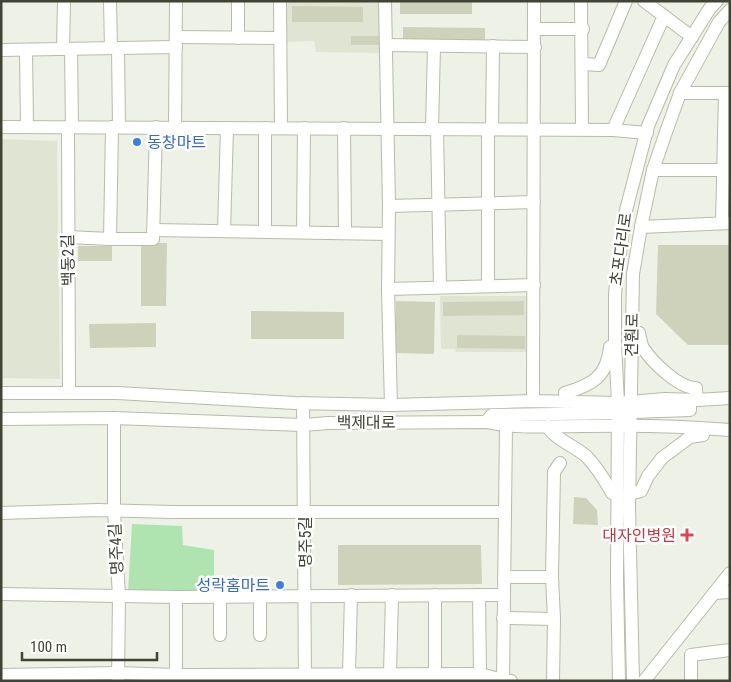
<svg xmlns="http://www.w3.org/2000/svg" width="731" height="682" viewBox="0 0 731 682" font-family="'Roboto Condensed','Noto Sans KR',sans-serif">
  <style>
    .residential { fill: #e0e5d3 }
    .green { fill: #afe4b1 }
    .building { fill: #ced2bb }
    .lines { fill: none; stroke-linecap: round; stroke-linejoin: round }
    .minor-casing { stroke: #b7bca8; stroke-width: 14 }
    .minor { stroke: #fff; stroke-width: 12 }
    .shop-dot { fill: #3f7fe0; stroke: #fff; stroke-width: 2 }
    .health-dot { fill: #e0444e; stroke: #fff; stroke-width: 2 }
    .labels { text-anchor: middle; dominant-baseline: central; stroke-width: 5; stroke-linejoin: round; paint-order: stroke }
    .shop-label { font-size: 16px; fill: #366cbe; stroke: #fff; text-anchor: start }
    .street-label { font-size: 16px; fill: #414335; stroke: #fff }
    .health-label { font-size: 16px; fill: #be3a42; stroke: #fff; text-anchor: end }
  </style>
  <rect width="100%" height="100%" fill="#eef1e5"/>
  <g class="residential">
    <path d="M286 1H380L382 53 316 52 314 41 286 42Z"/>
    <path d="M1 139 57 141 60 379 1 378Z"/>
    <path d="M440 296H527L528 352H456L455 349H441Z"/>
  </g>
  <path class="green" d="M132 524 182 526 183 545 214 550V591L128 592Z"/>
  <g class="building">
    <rect x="400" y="1" width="72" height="13"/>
    <path d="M292 6 363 7V22H292Z"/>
    <path d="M403 27 485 28V44L403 43Z"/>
    <rect x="351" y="36" width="29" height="9"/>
    <path d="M141 243H167L166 306H141Z"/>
    <path d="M658 245H730V345H688L656 314Z"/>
    <rect x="78" y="246" width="34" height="15"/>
    <path d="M396 301 435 302 434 354 395 353Z"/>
    <path d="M524 301V315L443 316V302Z"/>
    <path d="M251 311 344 312V339H251Z"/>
    <path d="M156 323V347L90 348 89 324Z"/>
    <path d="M457 335 525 336V349L457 348Z"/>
    <path d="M574 497 586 498 597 510 598 525 573 524Z"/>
    <path d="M338 545H481L482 584 338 585Z"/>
  </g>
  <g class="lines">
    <defs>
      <g id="minor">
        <path d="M110 1 111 48"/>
        <path d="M280 1 281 128"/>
        <path d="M385 1 389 206 388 289 391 405"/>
        <path d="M581 1 582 129"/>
        <path d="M644 1 692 37"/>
        <path d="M535 29H583"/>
        <path d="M176 37 280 38"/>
        <path d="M238 38V1"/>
        <path d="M386 45 535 47"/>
        <path d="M118 48 119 127"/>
        <path d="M63 49 64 1"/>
        <path d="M71 49 72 127"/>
        <path d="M1 50 176 47"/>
        <path d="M26 50 27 127"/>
        <path d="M583 64 599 65 626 1"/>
        <path d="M680 93H730"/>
        <path d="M1 127 613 130 647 133"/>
        <path d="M68 127 69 393"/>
        <path d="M175 127 176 1"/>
        <path d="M344 128 345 233"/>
        <path d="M432 129 434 46"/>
        <path d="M437 129 440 287"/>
        <path d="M492 129 493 46"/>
        <path d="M613 130 664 16"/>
        <path d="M653 170H730"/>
        <path d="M389 206 534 202"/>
        <path d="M722 223 725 93"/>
        <path d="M641 227 730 223"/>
        <path d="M153 230 388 234"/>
        <path d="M224 231 227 128"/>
        <path d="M265 232V128"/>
        <path d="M303 232 304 128"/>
        <path d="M68 237 110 239 112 127"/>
        <path d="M110 239H153L156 127"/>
        <path d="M488 286V129"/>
        <path d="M388 289 534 285"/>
        <path d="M632 333H639C640 337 641 344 643 348 653 363 679 388 696 388L697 400"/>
        <path d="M1 393H117L295 403 391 405 533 401 618 403 665 399 697 400 730 398"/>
        <path d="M533 401 534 1"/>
        <path d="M566 402 565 393C592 385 607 377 610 347"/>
        <path d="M303 403 305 681"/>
        <path d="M627 416 632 412 690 410V400"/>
        <path d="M114 418V511L119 596 118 680"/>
        <path d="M1 419 114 418 303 425 328 423 486 422C518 429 552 426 585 426 633 425 682 426 730 430"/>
        <path d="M486 422 492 415 618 413 624 409"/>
        <path d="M548 426C552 438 577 447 587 457 598 468 605 481 612 493H618"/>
        <path d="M629 494 641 491 648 476 662 458 690 437 703 435V431"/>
        <path d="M1 513 98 510 172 512H505"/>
        <path d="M504 577H552"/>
        <path d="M714 593 730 592"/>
        <path d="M1 594 176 597 503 595"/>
        <path d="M260 595V635"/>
        <path d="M479 595 480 674"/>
        <path d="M503 618 554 619"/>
        <path d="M220 635V596"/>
        <path d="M390 674 392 595"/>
        <path d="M435 674V595"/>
        <path d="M1 675 118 673 176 675 480 674 503 680 511 681"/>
        <path d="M176 675V597"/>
        <path d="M349 675 351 595"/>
        <path d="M503 681 506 426"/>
        <path d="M553 681 554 619 552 577 554 472 560 463"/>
        <path d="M619 681 617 579 618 403 615 344V293L625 214 648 126 674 65 710 8 717 1"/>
        <path d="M633 681 629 507 633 274 641 227 653 170 665 135 680 93 719 22 730 10"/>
        <path d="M644 681 730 573"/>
        <path d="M691 681V655L730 650"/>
      </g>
    </defs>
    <use href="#minor" class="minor-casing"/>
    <use href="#minor" class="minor"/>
  </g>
  <g class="shop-dot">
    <circle cx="137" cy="142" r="5"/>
    <circle cx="280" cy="585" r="5"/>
  </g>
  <path class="health-dot" d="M684.5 527.5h5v5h5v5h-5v5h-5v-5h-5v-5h5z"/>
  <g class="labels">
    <g class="shop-label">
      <text x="147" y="142">동창마트</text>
      <text x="270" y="585" text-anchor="end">성락홈마트</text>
    </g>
    <g class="street-label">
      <text transform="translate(621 249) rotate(-82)">초포다리로</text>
      <text transform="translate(68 260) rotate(-91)">백동2길</text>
      <text transform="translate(632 335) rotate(-89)">견훤로</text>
      <text x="366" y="422">백제대로</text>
      <text transform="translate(305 542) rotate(-90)">명주5길</text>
      <text transform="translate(116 549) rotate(-93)">명주4길</text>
    </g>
    <g class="health-label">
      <text x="676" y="535">대자인병원</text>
    </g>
  </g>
  <rect width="731" height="682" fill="none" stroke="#414335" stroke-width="5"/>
  <path d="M22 652v8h135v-8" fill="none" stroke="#414335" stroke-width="2.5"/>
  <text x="30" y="652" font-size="15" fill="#414335" stroke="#ffffff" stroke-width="4" paint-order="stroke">100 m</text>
</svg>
